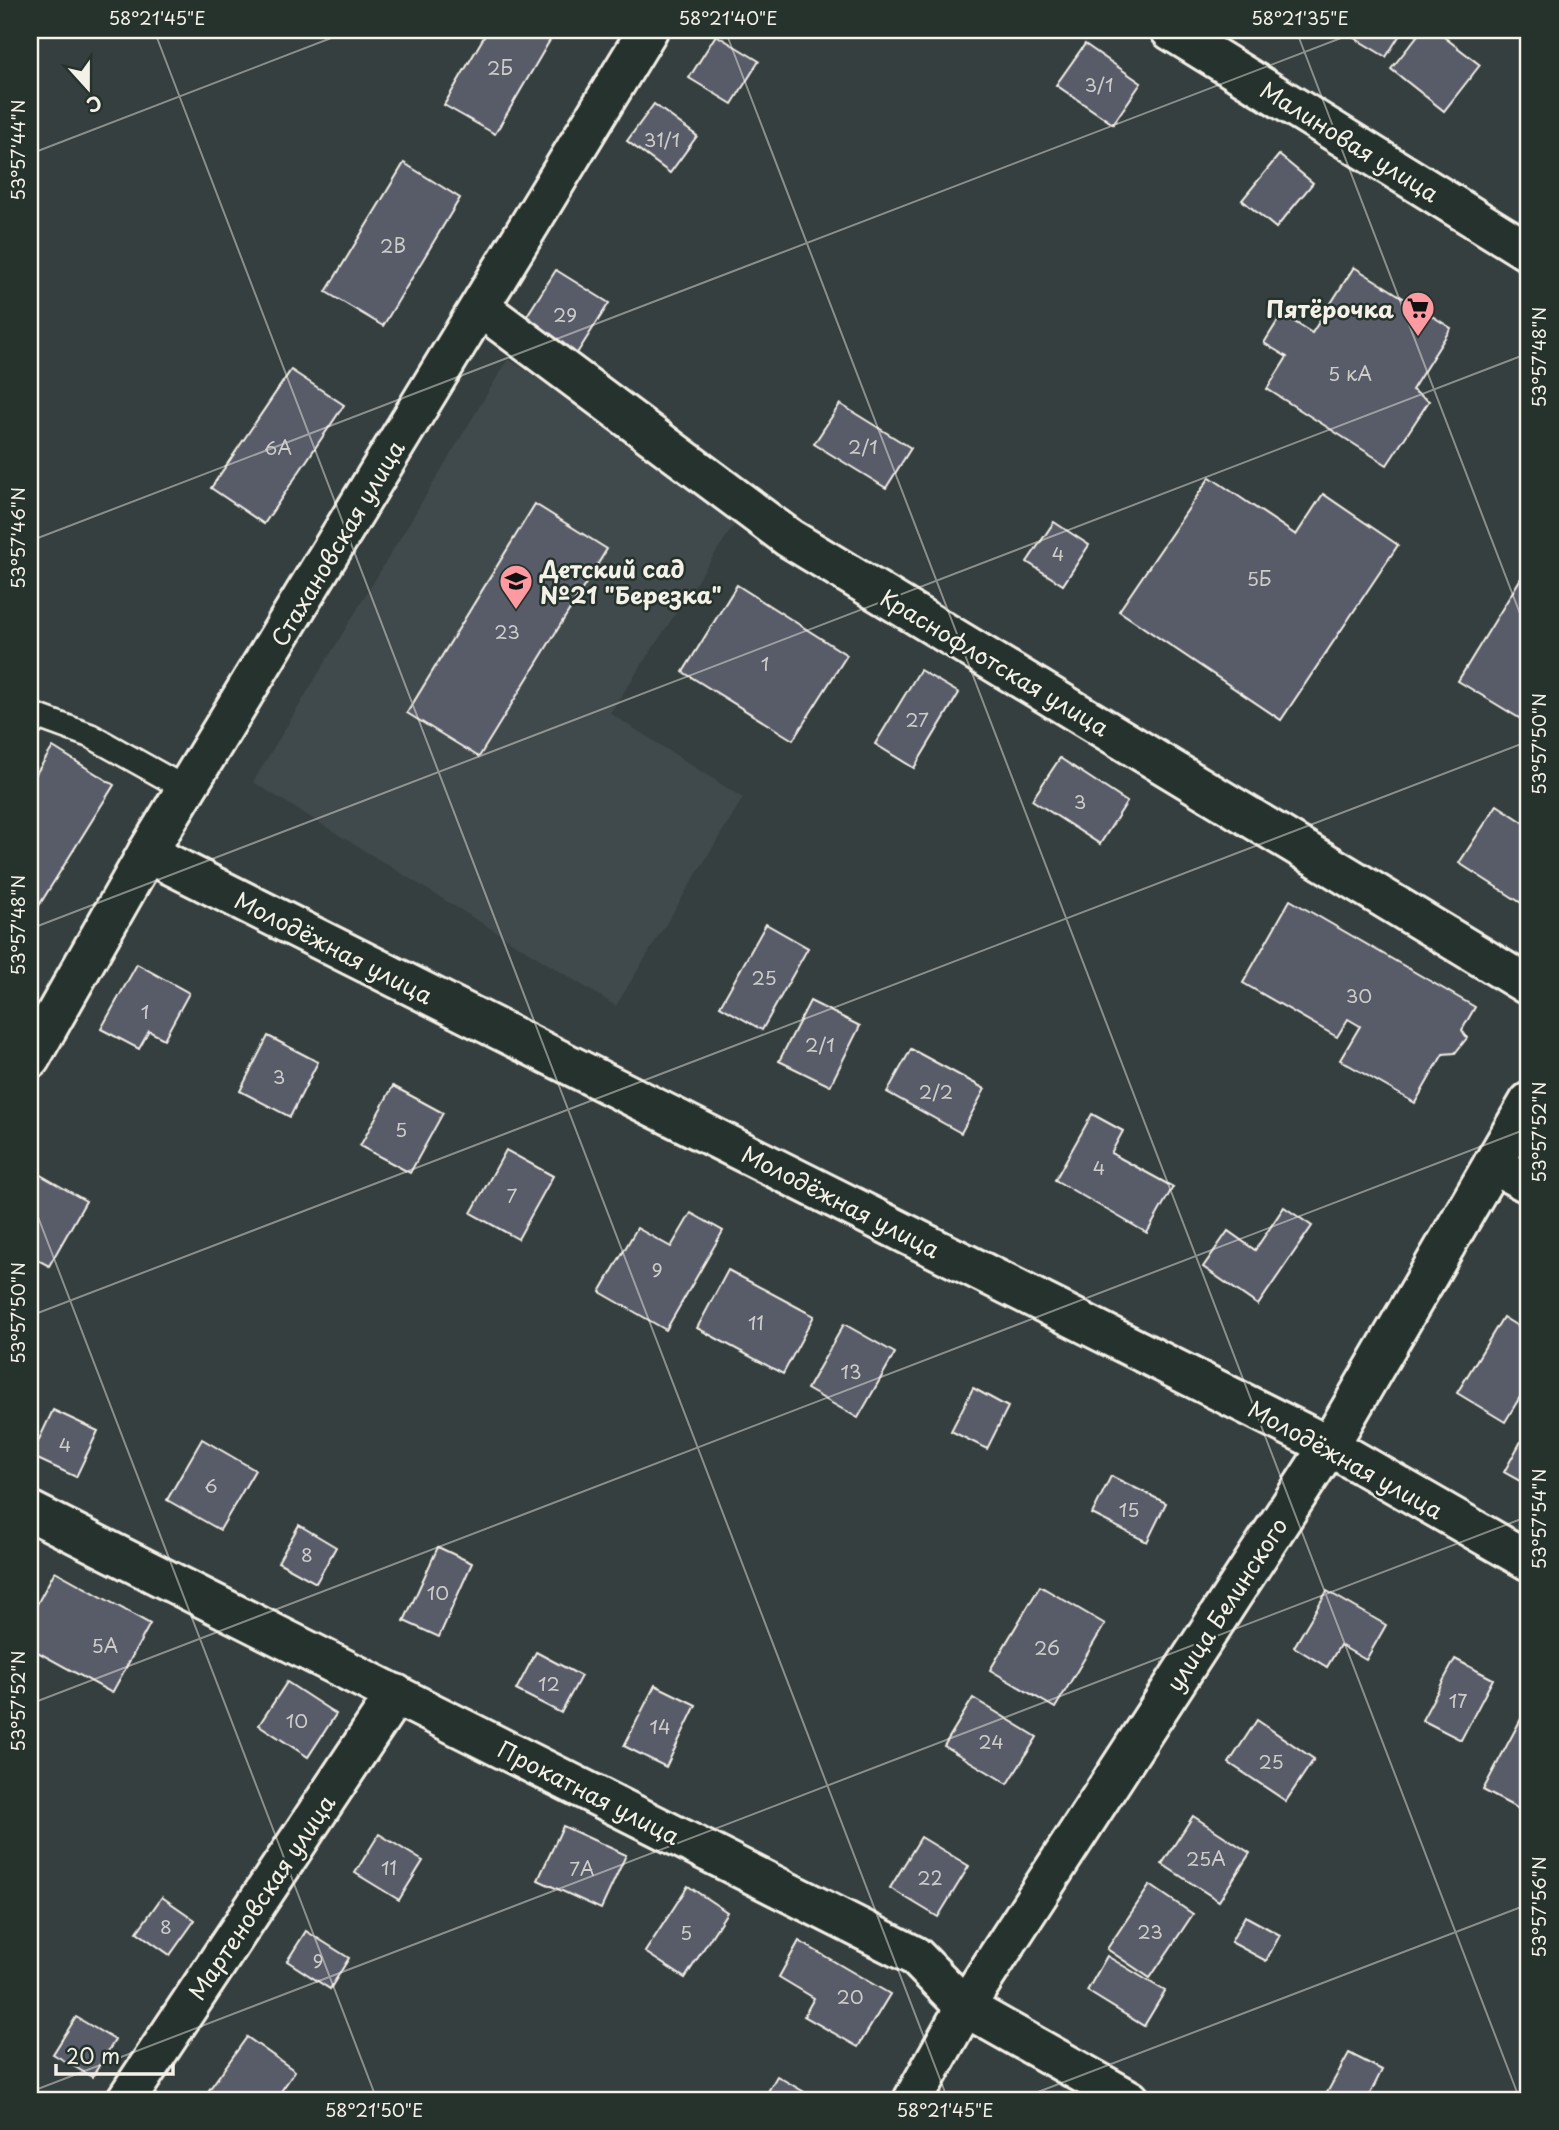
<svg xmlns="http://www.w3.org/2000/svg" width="1559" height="2130" viewBox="0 0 1559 2130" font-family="'Playpen Sans',sans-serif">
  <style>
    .built { fill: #40484c }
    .building { fill: #595c69; stroke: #f4f1e8; stroke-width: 2 }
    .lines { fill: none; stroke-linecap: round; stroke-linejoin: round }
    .lane-casing { stroke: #f4f1e8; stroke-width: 28 }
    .street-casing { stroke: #f4f1e8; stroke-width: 44 }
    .secondary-casing { stroke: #f4f1e8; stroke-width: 44 }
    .lane { stroke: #26332d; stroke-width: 23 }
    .street { stroke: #26332d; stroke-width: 38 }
    .secondary { stroke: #26332d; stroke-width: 38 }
    .ticks { fill: none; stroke: #f4f1e8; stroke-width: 2; stroke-opacity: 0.45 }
    .labels { text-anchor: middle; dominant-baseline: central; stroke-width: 5; stroke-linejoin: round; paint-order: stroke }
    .number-label { font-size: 19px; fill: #cdccc8 }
    .street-label { font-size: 23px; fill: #f4f1e8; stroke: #26332d }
    .poi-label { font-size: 23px; font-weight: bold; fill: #f4f1e8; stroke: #26332d; text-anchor: end }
    .neatline { fill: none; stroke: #f4f1e8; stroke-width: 2.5 }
    .ticks-label { font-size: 18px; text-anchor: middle; fill: #f4f1e8 }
  </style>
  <rect width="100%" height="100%" fill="#353f3f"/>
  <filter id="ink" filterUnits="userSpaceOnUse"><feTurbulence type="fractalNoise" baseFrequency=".0143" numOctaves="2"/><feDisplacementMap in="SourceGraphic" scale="14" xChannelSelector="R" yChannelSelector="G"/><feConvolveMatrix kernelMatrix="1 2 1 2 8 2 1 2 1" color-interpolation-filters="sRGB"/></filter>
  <g filter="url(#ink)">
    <path class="built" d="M508 359 744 510 610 713 743 798 616 1006 253 782Z"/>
    <g class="building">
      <path d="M488 30H556L495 134 444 105Z"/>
      <path d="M1341 30H1403L1386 57Z"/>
      <path d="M1422 30H1435L1480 65 1444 111 1391 69Z"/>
      <path d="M716 35 759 61 732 104 689 78Z"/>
      <path d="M1085 44 1141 83 1113 124 1056 85Z"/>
      <path d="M654 104 697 136 670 173 627 141Z"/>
      <path d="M1279 155 1313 183 1276 228 1242 200Z"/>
      <path d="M404 163 460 198 383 326 326 292Z"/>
      <path d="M1354 267 1451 328 1412 390 1429 401 1387 465 1267 389 1287 357 1264 343 1282 314 1312 333Z"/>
      <path d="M556 270 609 303 574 358 521 325Z"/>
      <path d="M291 370 344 405 264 524 211 488Z"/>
      <path d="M840 404 911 448 886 488 814 444Z"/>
      <path d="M1210 477 1296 535 1323 494 1398 545 1281 720 1119 611Z"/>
      <path d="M535 504 607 549 479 757 407 713Z"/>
      <path d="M1054 522 1089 545 1063 585 1027 562Z"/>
      <path d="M1529 565V724L1458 681Z"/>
      <path d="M737 585 847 655 793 740 683 672Z"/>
      <path d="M920 670 959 693 914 768 875 744Z"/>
      <path d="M53 747 114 785 30 920V783Z"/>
      <path d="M1060 758 1127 802 1100 844 1032 800Z"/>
      <path d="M1497 805 1529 826V908L1459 863Z"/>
      <path d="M1290 900 1475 1007 1462 1030 1467 1038 1455 1053 1443 1054 1415 1103 1340 1060 1360 1026 1348 1019 1337 1037 1243 983Z"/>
      <path d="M766 924 808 948 762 1030 720 1006Z"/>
      <path d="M137 964 189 993 164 1039 149 1031 139 1049 101 1029Z"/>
      <path d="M810 1001 860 1026 830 1086 779 1061Z"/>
      <path d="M268 1036 318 1062 290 1117 240 1091Z"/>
      <path d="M911 1049 985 1089 961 1133 887 1092Z"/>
      <path d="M393 1086 443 1113 410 1173 360 1146Z"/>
      <path d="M1092 1114 1123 1131 1111 1153 1173 1187 1147 1233 1055 1180Z"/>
      <path d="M506 1150 553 1176 518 1239 471 1213Z"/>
      <path d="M30 1169 86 1201 49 1266 30 1256Z"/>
      <path d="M1284 1207 1312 1226 1258 1305 1203 1267 1228 1231 1255 1250Z"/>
      <path d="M691 1213 723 1231 666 1330 600 1292 637 1228 671 1247Z"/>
      <path d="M728 1270 814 1316 783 1374 697 1328Z"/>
      <path d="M1503 1317 1529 1333V1382L1505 1422 1457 1393Z"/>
      <path d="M844 1324 895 1353 858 1418 807 1389Z"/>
      <path d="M973 1388 1008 1407 987 1449 951 1431Z"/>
      <path d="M53 1410 98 1431 76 1477 31 1456Z"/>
      <path d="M1524 1436 1529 1439V1486L1504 1472Z"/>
      <path d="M202 1439 255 1470 220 1530 167 1500Z"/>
      <path d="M1111 1476 1166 1503 1147 1542 1092 1514Z"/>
      <path d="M299 1525 336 1547 316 1583 278 1562Z"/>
      <path d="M438 1547 472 1563 439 1637 404 1621Z"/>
      <path d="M55 1571 150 1624 112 1693 30 1648V1617Z"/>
      <path d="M1040 1586 1105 1624 1055 1708 990 1670Z"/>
      <path d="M1327 1591 1386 1625 1366 1660 1340 1645 1327 1667 1294 1647Z"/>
      <path d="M536 1652 581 1676 561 1713 516 1690Z"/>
      <path d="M1455 1659 1493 1679 1461 1740 1422 1720Z"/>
      <path d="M287 1682 336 1714 308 1757 259 1725Z"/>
      <path d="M655 1685 696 1705 666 1767 624 1746Z"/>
      <path d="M973 1698 1037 1737 1008 1784 944 1746Z"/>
      <path d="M1529 1704V1811L1528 1814 1483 1790Z"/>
      <path d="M1257 1720 1314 1759 1286 1801 1229 1763Z"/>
      <path d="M1193 1816 1250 1853 1219 1901 1162 1864Z"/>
      <path d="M563 1826 626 1855 601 1909 538 1880Z"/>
      <path d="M379 1834 423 1861 399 1900 355 1873Z"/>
      <path d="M921 1837 969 1866 938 1917 890 1888Z"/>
      <path d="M1150 1885 1193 1914 1150 1978 1107 1949Z"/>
      <path d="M688 1886 727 1912 685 1978 645 1952Z"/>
      <path d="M162 1897 195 1920 170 1955 137 1932Z"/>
      <path d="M1245 1916 1280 1935 1266 1961 1231 1942Z"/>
      <path d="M306 1931 349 1958 330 1989 287 1961Z"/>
      <path d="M799 1941 890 1994 858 2047 804 2016 814 1998 779 1977Z"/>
      <path d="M1107 1956 1165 1991 1144 2026 1087 1991Z"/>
      <path d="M76 2017 115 2040 92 2077 53 2054Z"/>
      <path d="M247 2037 295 2071 275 2100H223L209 2090Z"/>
      <path d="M1349 2053 1382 2070 1367 2100H1323Z"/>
      <path d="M777 2076 818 2100H763Z"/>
    </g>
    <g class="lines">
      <defs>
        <path id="lane" d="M30 726 39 717 91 736 186 789"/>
        <g id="street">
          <path d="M481 308 789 538 1529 986"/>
          <path d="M147 853 1329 1446 1529 1561"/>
          <path d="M30 1059 147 853 648 30"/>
          <path d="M1493 1164 1529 1184"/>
          <path d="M30 1511 915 1956 965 2007 1130 2100"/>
          <path d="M126 2100 396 1694"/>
          <path d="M913 2100 965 2007 1329 1446 1529 1102"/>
        </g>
        <path id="secondary" d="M1170 30 1529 252"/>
      </defs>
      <use href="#lane" class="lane-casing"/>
      <use href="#street" class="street-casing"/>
      <use href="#secondary" class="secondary-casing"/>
      <use href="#lane" class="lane"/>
      <use href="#street" class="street"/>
      <use href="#secondary" class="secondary"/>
    </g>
  </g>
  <path class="ticks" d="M154 30 948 2100M725 30 1520 2100M1296 30 1529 637M30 154 352 30M30 541 1362 30M30 929 1529 353M30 1196 377 2100M30 1316 1529 741M30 1704 1529 1128M30 2092 1529 1516M1017 2100 1529 1904"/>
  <defs>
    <symbol id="supermarket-pin" viewBox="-11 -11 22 30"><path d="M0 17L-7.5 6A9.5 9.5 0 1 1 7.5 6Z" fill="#ff9aa2" stroke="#26332d"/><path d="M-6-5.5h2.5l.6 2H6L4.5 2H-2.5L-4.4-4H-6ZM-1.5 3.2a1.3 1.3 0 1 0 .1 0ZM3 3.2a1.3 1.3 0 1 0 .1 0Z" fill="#111"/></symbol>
    <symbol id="school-pin" viewBox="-11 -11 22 30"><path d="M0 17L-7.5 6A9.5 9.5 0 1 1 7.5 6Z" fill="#ff9aa2" stroke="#26332d"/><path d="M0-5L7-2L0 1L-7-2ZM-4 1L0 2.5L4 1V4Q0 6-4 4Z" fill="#111"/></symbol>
  </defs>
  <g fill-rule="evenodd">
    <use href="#supermarket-pin" x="1399" y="289" width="38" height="52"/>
    <use href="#school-pin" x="497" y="562" width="38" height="52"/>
  </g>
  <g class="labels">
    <g class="number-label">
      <text x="500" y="67">2Б</text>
      <text x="1099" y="84">3/1</text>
      <text x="662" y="139">31/1</text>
      <text x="393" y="245">2В</text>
      <text x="565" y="314">29</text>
      <text x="1350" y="373">5 кА</text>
      <text x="863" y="446">2/1</text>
      <text x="278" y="447">6А</text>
      <text x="1058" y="553">4</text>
      <text x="1259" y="578">5Б</text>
      <text x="507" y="631">23</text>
      <text x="765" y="663">1</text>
      <text x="917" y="719">27</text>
      <text x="1080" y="801">3</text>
      <text x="764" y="977">25</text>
      <text x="1359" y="995">30</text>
      <text x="145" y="1011">1</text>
      <text x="820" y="1044">2/1</text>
      <text x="279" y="1076">3</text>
      <text x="936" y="1091">2/2</text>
      <text x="401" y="1129">5</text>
      <text x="1099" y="1167">4</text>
      <text x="512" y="1195">7</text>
      <text x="657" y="1269">9</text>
      <text x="756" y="1322">11</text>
      <text x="851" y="1371">13</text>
      <text x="65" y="1444">4</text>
      <text x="211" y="1485">6</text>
      <text x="1129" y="1509">15</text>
      <text x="307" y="1554">8</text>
      <text x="438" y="1592">10</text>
      <text x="105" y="1645">5А</text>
      <text x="1047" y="1647">26</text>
      <text x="549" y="1683">12</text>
      <text x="1458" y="1700">17</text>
      <text x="297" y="1720">10</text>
      <text x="660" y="1726">14</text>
      <text x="991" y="1741">24</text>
      <text x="1271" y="1761">25</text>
      <text x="1206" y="1858">25А</text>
      <text x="389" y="1867">11</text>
      <text x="582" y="1868">7А</text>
      <text x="930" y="1877">22</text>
      <text x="166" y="1926">8</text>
      <text x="1150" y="1931">23</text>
      <text x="686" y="1932">5</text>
      <text x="318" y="1960">9</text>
      <text x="850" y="1996">20</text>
    </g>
    <g class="street-label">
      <text transform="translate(1350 141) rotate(32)">Малиновая улица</text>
      <text transform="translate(337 543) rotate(-59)">Стахановская улица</text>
      <text transform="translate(995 662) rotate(31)">Краснофлотская улица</text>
      <text transform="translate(334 947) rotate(27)">Молодёжная улица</text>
      <text transform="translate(841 1201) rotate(27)">Молодёжная улица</text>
      <text transform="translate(1346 1459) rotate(29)">Молодёжная улица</text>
      <text transform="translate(1226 1604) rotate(-57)">улица Белинского</text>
      <text transform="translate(589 1792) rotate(27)">Прокатная улица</text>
      <text transform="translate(261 1897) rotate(-56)">Мартеновская улица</text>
    </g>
    <g class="poi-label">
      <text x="1394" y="308">Пятёрочка</text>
      <text x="540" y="568" text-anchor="start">Детский сад<tspan x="540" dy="26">№21 "Березка"</tspan></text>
    </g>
  </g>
  <rect width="1559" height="2130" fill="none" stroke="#26332d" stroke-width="77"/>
  <g transform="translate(88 88) rotate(159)" stroke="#26332d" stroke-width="5" paint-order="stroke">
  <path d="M0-5L12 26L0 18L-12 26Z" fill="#f4f1e8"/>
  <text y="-10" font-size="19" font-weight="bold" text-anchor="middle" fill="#f4f1e8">С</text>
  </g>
  <path d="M56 2064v10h117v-10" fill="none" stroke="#f4f1e8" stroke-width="3.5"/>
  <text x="66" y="2064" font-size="21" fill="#f4f1e8" stroke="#26332d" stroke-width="5" paint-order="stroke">20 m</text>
  <rect x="38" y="38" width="1482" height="2054" class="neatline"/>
  <g class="ticks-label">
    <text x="157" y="25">58°21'45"E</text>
    <text x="728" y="25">58°21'40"E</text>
    <text x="1300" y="25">58°21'35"E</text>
    <text transform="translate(19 150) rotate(-90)" y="6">53°57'44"N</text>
    <text transform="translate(1540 357) rotate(-90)" y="6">53°57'48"N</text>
    <text transform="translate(19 538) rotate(-90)" y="6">53°57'46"N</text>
    <text transform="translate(1540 744) rotate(-90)" y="6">53°57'50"N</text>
    <text transform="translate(19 925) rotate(-90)" y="6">53°57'48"N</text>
    <text transform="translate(1540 1132) rotate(-90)" y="6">53°57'52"N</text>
    <text transform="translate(19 1313) rotate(-90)" y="6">53°57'50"N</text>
    <text transform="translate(1540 1519) rotate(-90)" y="6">53°57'54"N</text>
    <text transform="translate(19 1701) rotate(-90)" y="6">53°57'52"N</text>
    <text transform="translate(1540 1907) rotate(-90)" y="6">53°57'56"N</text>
    <text x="374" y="2117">58°21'50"E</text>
    <text x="945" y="2117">58°21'45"E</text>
  </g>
</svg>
